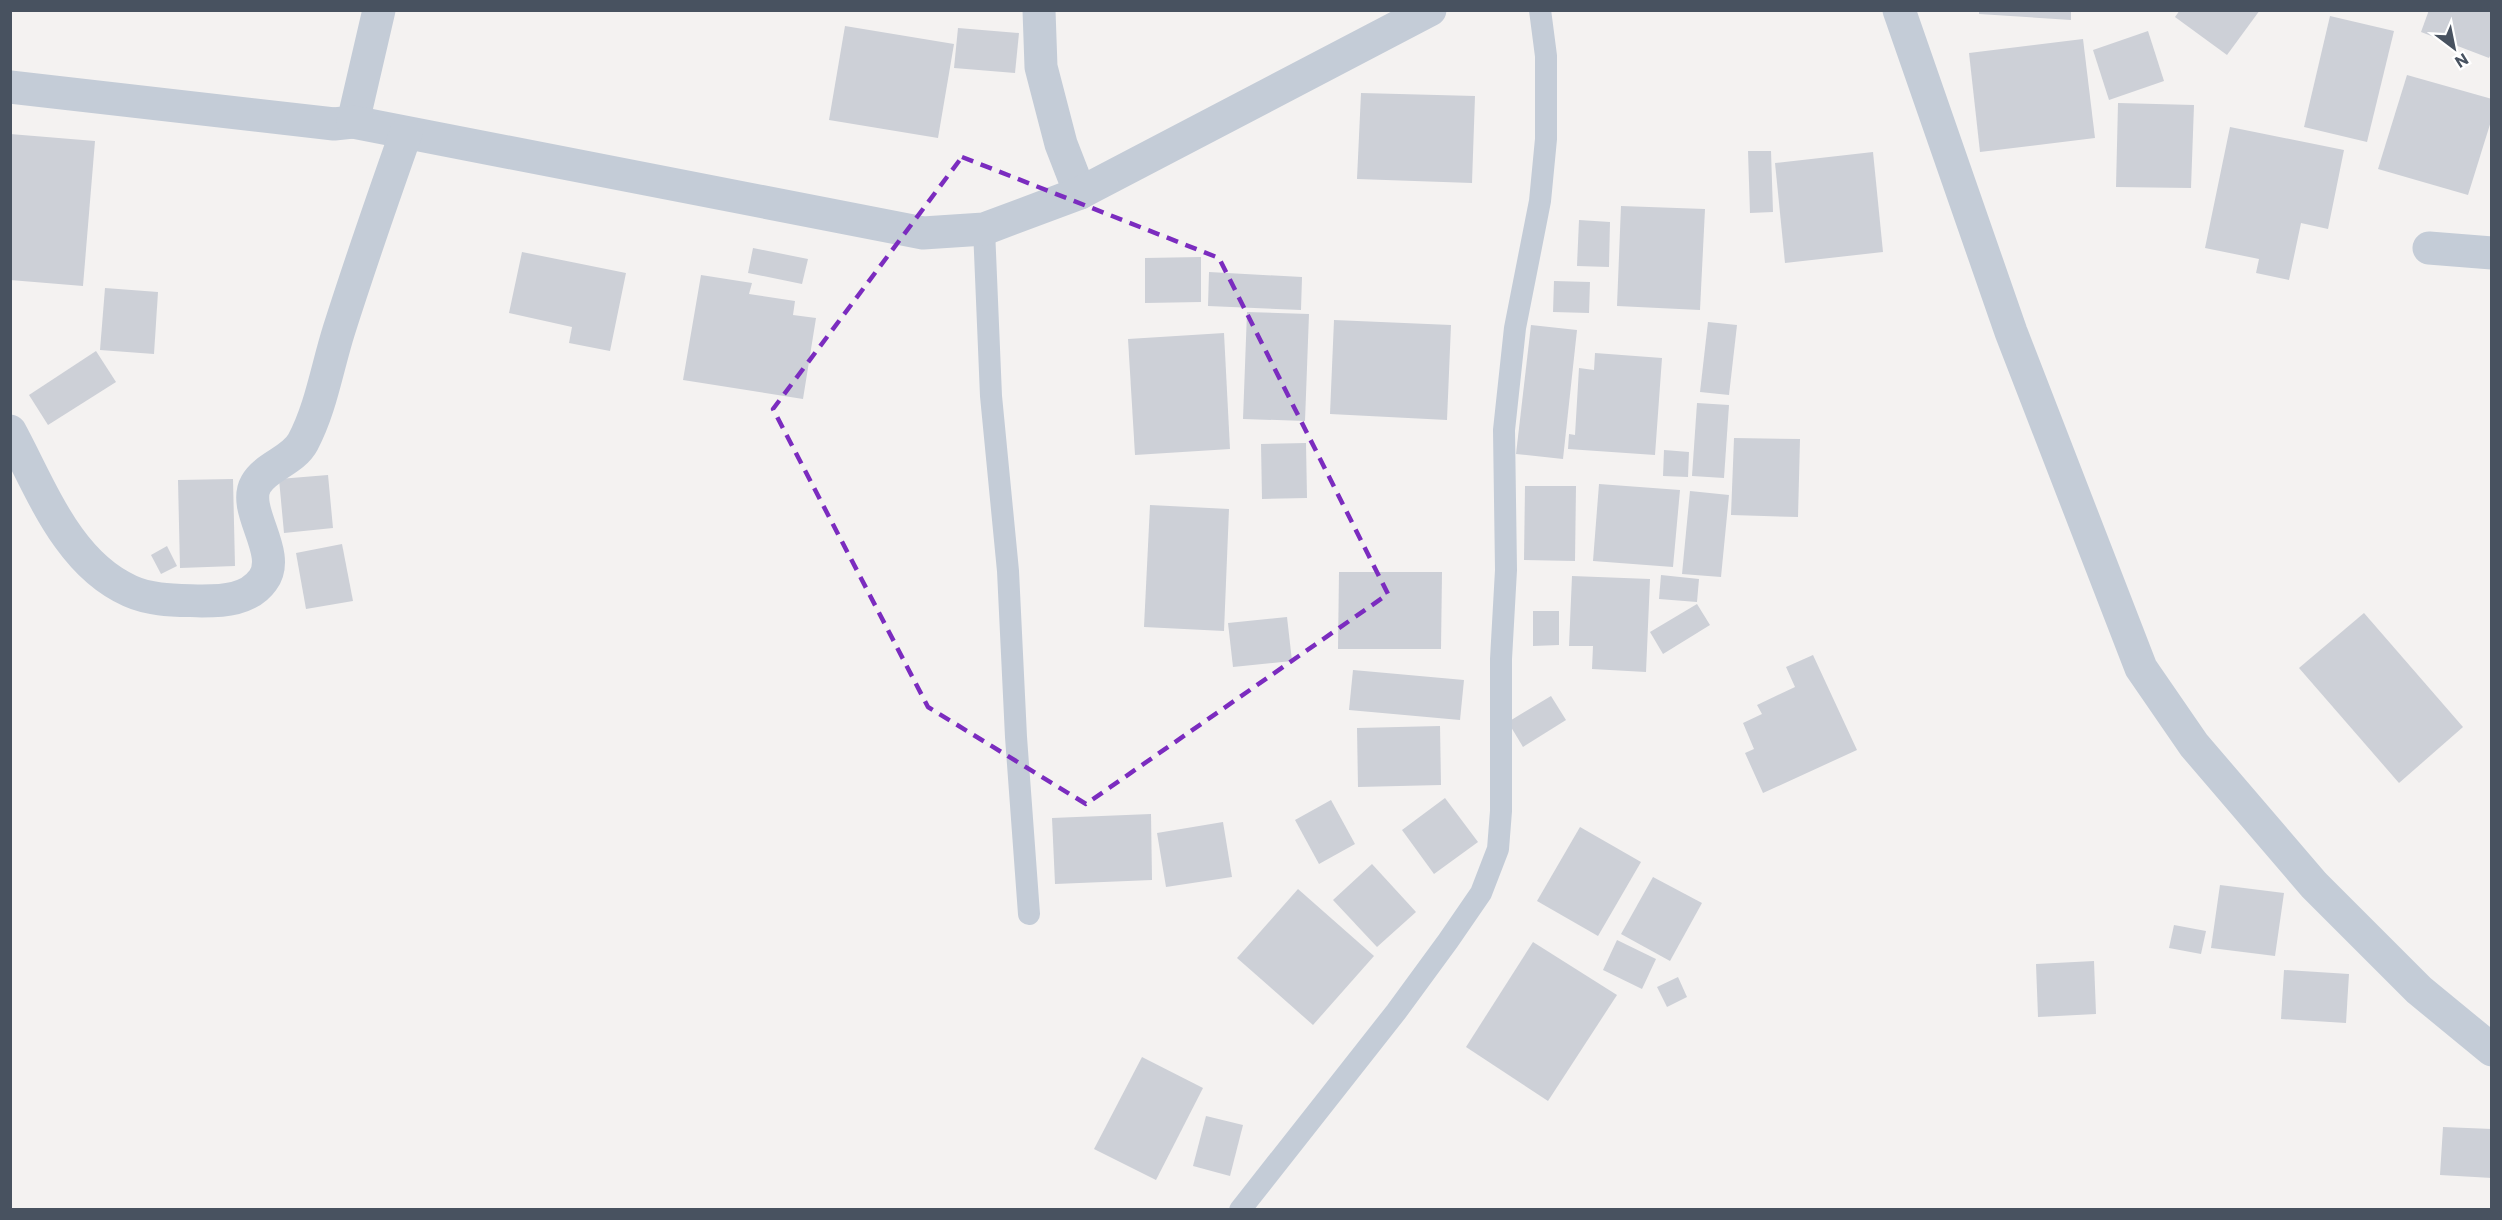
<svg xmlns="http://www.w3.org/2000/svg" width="2502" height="1220" viewBox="0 0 2502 1220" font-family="Commissioner,sans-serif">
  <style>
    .building { fill: #cdd0d7 }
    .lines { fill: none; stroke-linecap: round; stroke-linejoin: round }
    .lane { stroke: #c4ccd7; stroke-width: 22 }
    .street { stroke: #c4ccd7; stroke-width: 33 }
    .marked { fill: none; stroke: #7b2cbf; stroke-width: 4.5; stroke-dasharray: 12 8; stroke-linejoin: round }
  </style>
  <rect width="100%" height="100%" fill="#f4f2f1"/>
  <g class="building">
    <path d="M1979 10H2071V20L1979 14Z"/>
    <path d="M2180 10H2260L2227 55 2175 17Z"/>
    <path d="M2429 10H2492V52L2489 58 2421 32Z"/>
    <path d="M2330 16 2394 31 2367 142 2304 127Z"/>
    <path d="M845 26 954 44 938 138 829 120Z"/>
    <path d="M958 28 1019 33 1015 73 954 68Z"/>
    <path d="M2148 31 2164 81 2109 100 2093 50Z"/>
    <path d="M2083 39 2095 138 1980 152 1969 53Z"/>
    <path d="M2407 75 2492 99V118L2468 195 2378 169Z"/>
    <path d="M1361 93 1475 96 1472 183 1357 179Z"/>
    <path d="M2118 103 2194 105 2191 188 2116 187Z"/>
    <path d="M2230 127 2344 150 2328 229 2301 223 2289 280 2256 273 2259 259 2205 248Z"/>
    <path d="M10 134 95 141 83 286 10 280Z"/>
    <path d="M1748 151H1771L1773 212 1750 213Z"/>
    <path d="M1873 152 1883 252 1785 263 1775 163Z"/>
    <path d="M1621 206 1705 209 1700 310 1617 306Z"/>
    <path d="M1579 220 1610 222 1609 267 1577 266Z"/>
    <path d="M753 248 808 259 802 284 748 273Z"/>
    <path d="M522 252 626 273 610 351 569 343 572 327 509 313Z"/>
    <path d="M1201 257V302L1145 303V258Z"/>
    <path d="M1209 272 1302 277 1301 310 1208 306Z"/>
    <path d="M701 275 752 283 749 294 795 301 793 315 816 318 803 399 683 380Z"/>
    <path d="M1554 281 1590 282 1589 313 1553 312Z"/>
    <path d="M105 288 158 292 154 354 100 350Z"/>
    <path d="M1247 312 1309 314 1305 421 1243 419Z"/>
    <path d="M1334 320 1451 325 1447 420 1330 414Z"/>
    <path d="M1708 322 1737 325 1729 395 1700 392Z"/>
    <path d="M1531 325 1577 330 1563 459 1516 454Z"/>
    <path d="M1224 333 1230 449 1135 455 1128 339Z"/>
    <path d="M96 351 116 382 48 425 29 395Z"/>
    <path d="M1595 353 1662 358 1655 455 1568 449 1569 434 1575 435 1579 368 1594 370Z"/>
    <path d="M1697 403 1729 405 1724 478 1692 476Z"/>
    <path d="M1734 438 1800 439 1798 517 1731 515Z"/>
    <path d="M1306 443 1307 498 1262 499 1261 444Z"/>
    <path d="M1664 450 1689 452 1688 477 1663 476Z"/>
    <path d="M328 475 333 528 284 533 279 479Z"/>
    <path d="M233 479 235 566 180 568 178 480Z"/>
    <path d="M1599 484 1680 490 1673 567 1593 561Z"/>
    <path d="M1525 486H1576L1575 561 1524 560Z"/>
    <path d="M1690 491 1729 495 1721 577 1682 574Z"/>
    <path d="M1150 505 1229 509 1224 631 1144 627Z"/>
    <path d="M342 544 353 601 306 609 296 553Z"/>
    <path d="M167 546 177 566 161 574 151 555Z"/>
    <path d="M1339 572H1442L1441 649H1338Z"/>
    <path d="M1661 575 1699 579 1697 602 1659 599Z"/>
    <path d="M1572 576 1650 579 1646 672 1592 669 1593 646H1569Z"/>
    <path d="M1697 604 1710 625 1663 654 1650 632Z"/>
    <path d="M1533 611H1559V645L1533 646Z"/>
    <path d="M2364 613 2463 727 2399 783 2299 668Z"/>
    <path d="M1287 617 1292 661 1233 667 1228 623Z"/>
    <path d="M1813 655 1857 750 1763 793 1745 753 1754 749 1743 723 1762 714 1757 705 1795 687 1786 667Z"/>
    <path d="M1353 670 1464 680 1460 720 1349 710Z"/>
    <path d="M1551 696 1566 720 1523 747 1508 722Z"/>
    <path d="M1440 726 1441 785 1358 787 1357 728Z"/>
    <path d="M1445 798 1478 842 1434 874 1402 830Z"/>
    <path d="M1331 800 1355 844 1319 864 1295 820Z"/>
    <path d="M1151 814 1152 880 1055 884 1052 818Z"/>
    <path d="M1223 822 1232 877 1166 887 1157 833Z"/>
    <path d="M1580 827 1641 862 1598 936 1537 901Z"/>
    <path d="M1372 864 1416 912 1377 947 1333 900Z"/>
    <path d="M1653 877 1702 903 1670 961 1621 934Z"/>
    <path d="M2220 885 2284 893 2275 956 2211 948Z"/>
    <path d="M1298 889 1374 956 1313 1025 1237 958Z"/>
    <path d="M2174 925 2206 931 2201 954 2169 948Z"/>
    <path d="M1617 940 1656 959 1642 989 1603 970Z"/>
    <path d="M1533 942 1617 995 1548 1101 1466 1047Z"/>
    <path d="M2094 961 2096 1014 2038 1017 2036 964Z"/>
    <path d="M2284 970 2349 974 2346 1023 2281 1019Z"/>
    <path d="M1678 977 1687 997 1667 1007 1657 987Z"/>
    <path d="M1142 1057 1203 1088 1156 1180 1094 1149Z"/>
    <path d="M1206 1116 1243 1125 1230 1176 1193 1166Z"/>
    <path d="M2443 1127 2492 1129V1178L2440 1175Z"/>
  </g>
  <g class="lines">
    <g class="lane">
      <path d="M984 229 991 396 1008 571 1016 737 1029 914"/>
      <path d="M1240 1210 1396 1012 1448 941 1481 893 1498 849 1501 811V659L1506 570 1504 430 1515 328 1540 201 1546 139V56L1540 10"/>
    </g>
    <g class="street">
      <path d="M1039 10 1041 67 1061 144 1080 193"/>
      <path d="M1899 10 2011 332 2141 668 2194 745 2314 885 2419 990 2492 1050"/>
      <path d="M10 87 334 124 353 122 379 10"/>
      <path d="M353 122 923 233 984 229 1080 193 1430 10"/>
      <path d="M2429 248 2492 253"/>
      <path d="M10 431C41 488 67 563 130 591 152 601 178 600 202 601 223 601 249 600 263 580 283 553 241 510 256 484 266 466 293 461 303 442 321 408 327 368 339 330 360 264 383 198 406 133"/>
    </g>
  </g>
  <path class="marked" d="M962 157 1219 258 1388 594 1086 804 928 707 773 409Z"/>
  <rect width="2502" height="1220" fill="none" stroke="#485260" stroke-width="24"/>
  <g transform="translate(2454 48) rotate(148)" stroke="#ffffff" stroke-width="4.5" paint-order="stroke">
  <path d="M0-4.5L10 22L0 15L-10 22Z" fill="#485260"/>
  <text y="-9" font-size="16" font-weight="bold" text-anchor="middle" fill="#485260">N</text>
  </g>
</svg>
